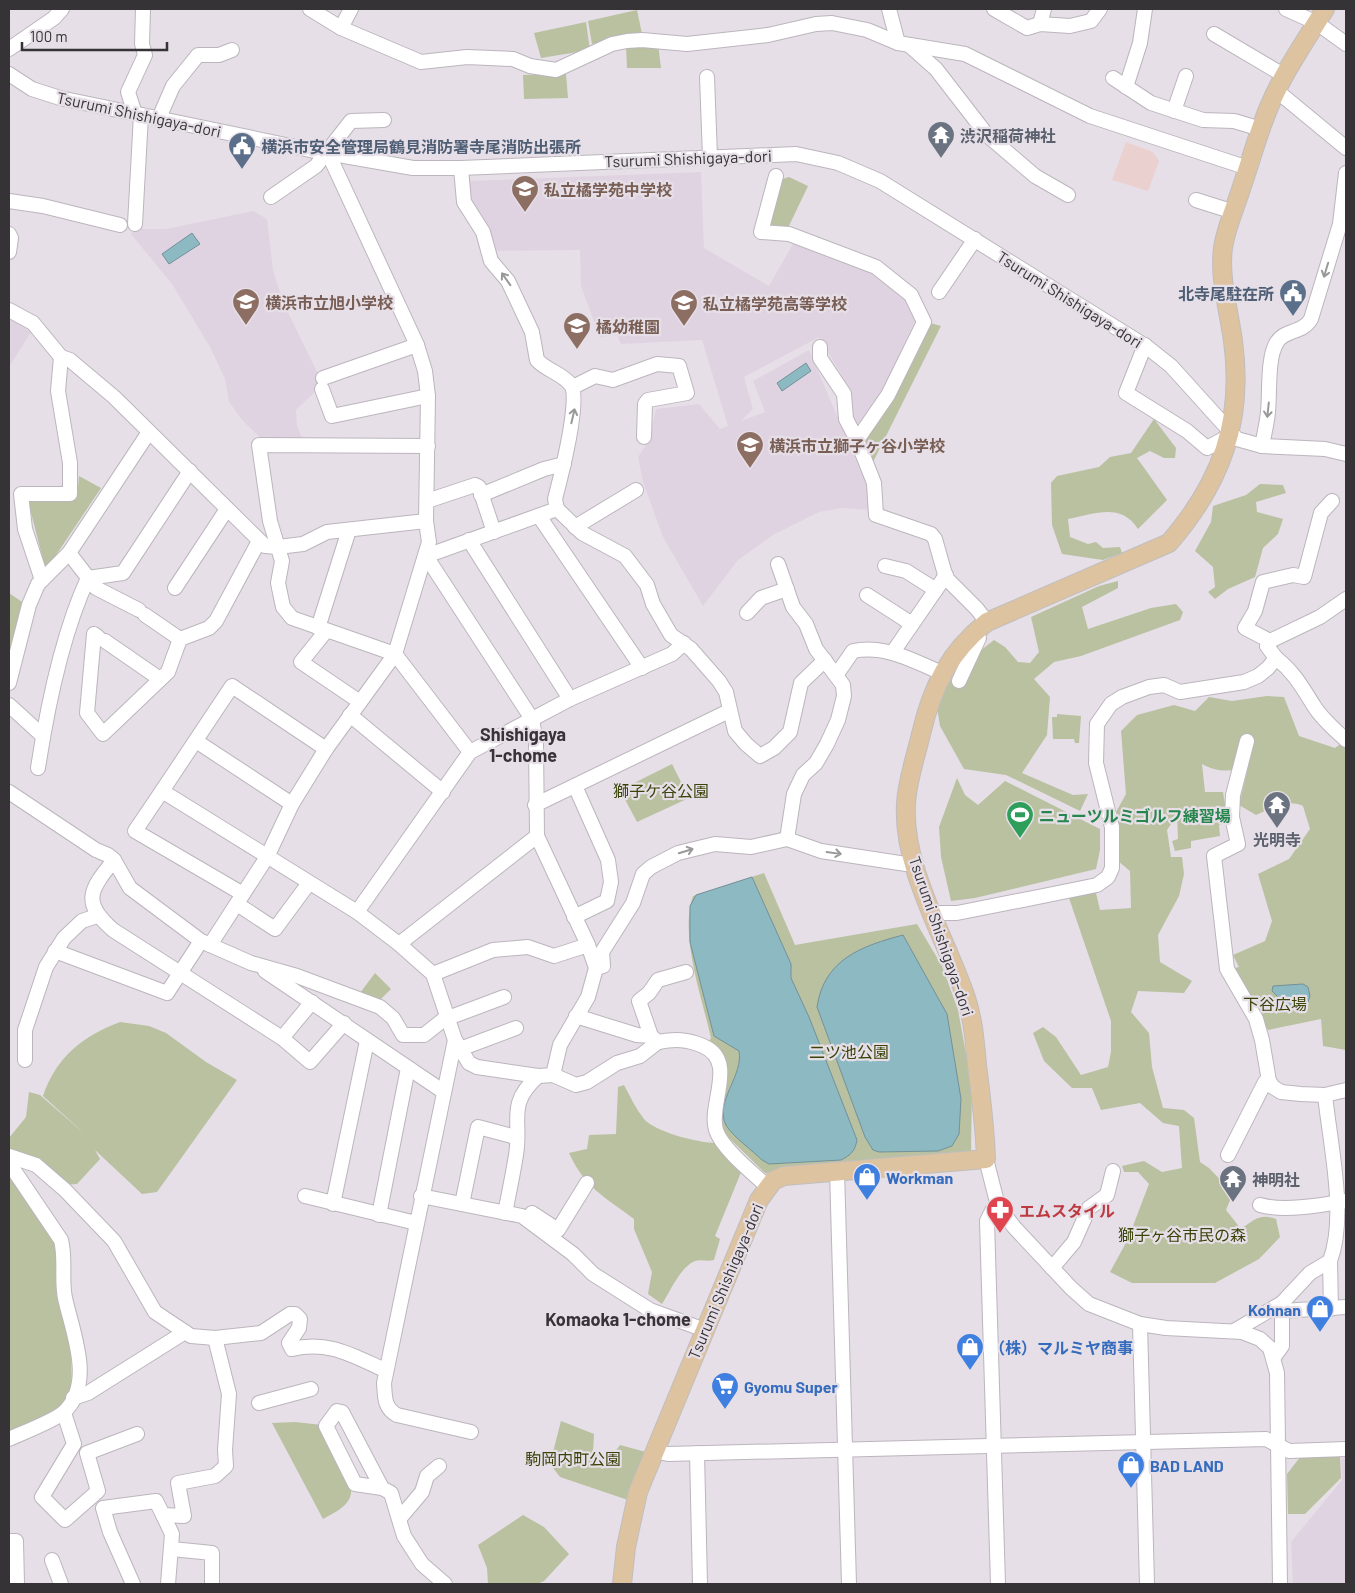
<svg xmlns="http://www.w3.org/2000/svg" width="1355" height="1593" viewBox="0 0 1355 1593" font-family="Barlow,'Noto Sans JP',sans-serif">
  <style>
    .built { fill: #e0d3e1 }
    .industrial { fill: #ebd0d0 }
    .green { fill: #b9c1a0 }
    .water { fill: #8db9c2; stroke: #739198 }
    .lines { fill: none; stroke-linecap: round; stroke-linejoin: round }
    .minor-casing { stroke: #bcb5bd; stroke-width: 16 }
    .major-casing { stroke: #bfbebf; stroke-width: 20 }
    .minor { stroke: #fff; stroke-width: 14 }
    .major { stroke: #dec3a0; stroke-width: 18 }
    .oneway { stroke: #9a999a }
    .labels { text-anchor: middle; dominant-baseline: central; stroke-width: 4.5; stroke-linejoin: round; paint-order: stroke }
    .street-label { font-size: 16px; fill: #363336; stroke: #e6dfe7 }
    .worship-label { font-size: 16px; font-weight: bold; fill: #5b616d; stroke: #e6dfe7; text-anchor: start }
    .service-label { font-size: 16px; font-weight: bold; fill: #4e5e75; stroke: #e6dfe7; text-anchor: start }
    .education-label { font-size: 16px; font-weight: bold; fill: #785e54; stroke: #e6dfe7; text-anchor: start }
    .park-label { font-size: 16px; fill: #3a4308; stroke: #e6dfe7 }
    .leisure-label { font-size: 16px; font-weight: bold; fill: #27864d; stroke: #e6dfe7; text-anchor: start }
    .shop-label { font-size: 16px; font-weight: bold; fill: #366cbe; stroke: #e6dfe7; text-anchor: start }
    .health-label { font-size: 16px; font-weight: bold; fill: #be3a42; stroke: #e6dfe7; text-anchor: start }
    .neighbourhood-label { font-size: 18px; font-weight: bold; fill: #393339; stroke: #e6dfe7 }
  </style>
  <rect width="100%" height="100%" fill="#e6dfe7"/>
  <g class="built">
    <path d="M701 172 704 248 769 286 794 242 874 274 905 300 915 321 882 391 858 428 853 415 851 391 819 337 744 377 753 409 741 421 765 412 753 381 809 350 867 486 870 510 842 508 819 512 773 535 738 560 703 606 663 537 643 482 638 457 649 441 656 409 699 404 720 429 728 426 702 340 621 344 617 335 600 337 581 286 580 250 494 251 469 204 468 181Z"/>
    <path d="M253 211 267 219 273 270 284 304 321 380V386L296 410 297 425 304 443 265 442 243 421 229 402 225 379 210 347 172 284 131 234 134 229H166Z"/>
    <path d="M9 318 31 332 9 367Z"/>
    <path d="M1341 1458H1346V1584H1293L1291 1542 1342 1480Z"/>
  </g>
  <path class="industrial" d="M1126 142 1153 152 1159 161 1148 191 1112 180Z"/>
  <g class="green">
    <path d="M637 10 642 34 592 44 588 21Z"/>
    <path d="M586 22 590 50 541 58 534 33Z"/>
    <path d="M658 44 661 68H627L626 46Z"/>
    <path d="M566 74 568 98 524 99 523 75Z"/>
    <path d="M789 177 808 186 787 230 767 229 779 180Z"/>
    <path d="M930 323 941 326 872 464 863 441Z"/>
    <path d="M1154 419 1176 448 1175 458H1164L1150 451 1137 458 1167 500 1138 529C1121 502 1094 514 1068 519L1070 537 1088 544 1096 542 1103 548 1120 547 1122 553 1103 560 1062 554 1052 525 1051 483 1057 476 1099 467 1110 457 1131 453Z"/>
    <path d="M79 476 101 488 48 567H45L28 501 77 498Z"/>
    <path d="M1260 484 1283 485 1286 493 1256 502 1257 512 1283 519 1278 534 1263 548 1255 577 1228 589 1215 599 1208 592 1215 587 1213 567 1195 551 1211 522 1213 506 1246 495Z"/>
    <path d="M1118 581V588L1082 607 1088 629 1151 608 1176 604 1183 612 1180 620 1081 656 1054 662 1034 679 1050 697 1047 735 1022 773 1073 795 1088 794 1080 811 1006 775 964 769 940 726 936 701 961 666 994 640 1005 647 1018 662 1030 663 1039 652 1031 617 1099 586Z"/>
    <path d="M9 593 25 604 9 659Z"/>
    <path d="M1267 696 1284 697 1299 736 1335 748 1346 740V1050L1323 1046 1321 1019 1268 1030 1235 968 1239 967 1233 955 1265 941 1272 921 1258 874 1289 859 1310 829 1303 806C1288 798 1270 809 1256 815L1239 805 1248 768C1230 771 1218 773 1202 764L1205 792H1223L1228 822 1219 825 1220 836 1191 841V848L1175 851 1172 841 1178 839 1177 815 1167 830 1171 857H1182L1184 874 1179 896 1158 935 1160 962 1192 981 1184 993 1138 991 1131 1012 1149 1033 1152 1067 1163 1108 1184 1110 1194 1118 1200 1162 1209 1168 1233 1193 1226 1210 1241 1229C1254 1220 1260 1213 1276 1219L1280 1237 1259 1259 1215 1283H1132L1110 1272 1128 1239 1149 1184 1138 1172H1124L1122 1166 1144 1161 1162 1172 1182 1168 1179 1126 1163 1123 1140 1103 1101 1110 1092 1088H1072L1044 1061 1033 1033 1043 1027 1056 1037 1081 1075 1108 1067 1111 1052V1021L1069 898 1085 893H1096L1100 910 1131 908 1130 871 1118 861 1116 812 1126 794 1121 731 1137 715 1174 705 1195 711 1209 697 1232 701Z"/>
    <path d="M1057 714 1081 716 1079 743H1075L1074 739H1053L1052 717H1057Z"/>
    <path d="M672 764 689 798 637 822 620 790Z"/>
    <path d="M957 778 965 795 978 805 1005 781 1100 829V850L1096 869 975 898 951 901 941 857 939 827Z"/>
    <path d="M764 873 795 945 917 924 942 966 958 1010 972 1086 971 1152 765 1173 728 1137 721 1125V1102L708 1043 711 1038C702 998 679 934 693 896Z"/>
    <path d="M375 973 391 989 380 1000 360 993Z"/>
    <path d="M120 1022 149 1026 166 1033 206 1062 237 1080 157 1192 142 1194 95 1150 100 1159 77 1184 64 1185 23 1155 9 1167V1138L26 1117 29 1092 40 1095 86 1135 43 1096C56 1057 83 1036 120 1022Z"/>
    <path d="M624 1085C630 1096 636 1109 644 1119 655 1132 699 1143 716 1143L742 1170 715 1236 720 1239 714 1260C708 1262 701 1259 695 1261 680 1267 670 1292 662 1304L648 1294 652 1272 634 1229V1219C605 1197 585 1188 569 1153L587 1149 589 1135 616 1134 618 1087Z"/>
    <path d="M9 1169 25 1199 43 1222 55 1244 71 1356 72 1389 60 1409 9 1436Z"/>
    <path d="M561 1421 594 1434 593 1452 611 1457 620 1445 646 1452 628 1500 560 1477 550 1464Z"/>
    <path d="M295 1422 322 1425C329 1438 335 1451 342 1464 358 1495 354 1503 323 1519L272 1423Z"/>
    <path d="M1301 1456H1340L1341 1478 1305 1514H1288L1287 1474Z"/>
    <path d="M523 1515 544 1527 569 1554 544 1581 537 1584H488L487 1568 478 1545Z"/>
  </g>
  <g class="water">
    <path d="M192 233 200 244 169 264 162 254Z"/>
    <path d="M806 363 811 371 782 391 777 383Z"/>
    <path d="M752 877 791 964V978L809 1017 857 1140C855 1151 851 1155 841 1160L769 1164 762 1160C753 1151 732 1136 726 1125 714 1102 744 1075 739 1051L714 1036 690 942V906L696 895Z"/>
    <path d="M903 935 947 1014 961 1099 959 1134 952 1146 938 1151 879 1152 873 1150 865 1137 817 1007C824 959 862 946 903 935Z"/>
    <path d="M1303 984 1308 987 1310 996 1307 1005 1287 1006 1272 991 1273 986Z"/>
  </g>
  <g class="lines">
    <defs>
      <g id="minor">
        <path d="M310 9 341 28 421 62 467 57 513 59 530 66 556 70 612 44 627 41 642 40 687 44 768 35 816 24 832 23 867 30 898 43 965 54 1090 116 1248 168"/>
        <path d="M889 9 898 43"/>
        <path d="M994 9 1027 28 1040 24 1070 26 1091 21 1100 9"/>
        <path d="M1286 9 1317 23 1346 44"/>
        <path d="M1040 24 1044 9"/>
        <path d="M341 28 351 9"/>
        <path d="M1214 34 1285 76"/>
        <path d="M910 46 936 69 987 135 1035 176 1068 195"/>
        <path d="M9 49 54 18 62 9"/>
        <path d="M9 74 32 89 60 98 310 150 413 168H461L796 154 838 163 880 181 1147 347 1171 366 1237 439 1262 446 1325 449 1346 454"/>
        <path d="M707 77 710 157"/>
        <path d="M1113 78 1151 103 1203 120 1234 121 1261 129"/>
        <path d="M1126 87 1140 43 1145 9"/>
        <path d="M1277 91 1346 148"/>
        <path d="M1174 111 1186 76"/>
        <path d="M135 114 128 92 145 55 142 44 143 9"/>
        <path d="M159 118 173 86 198 55H219L232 50"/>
        <path d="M461 168 464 202 483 232 491 261 508 281 532 332 537 360C547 371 562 373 571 385 581 398 560 480 555 499L557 509"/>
        <path d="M776 176 761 232 789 234 876 267 911 295 924 322 888 395 857 440 874 483 876 515 931 534 935 539 946 578 977 609 987 622"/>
        <path d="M271 197 316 166 351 121 384 120"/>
        <path d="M1196 200 1234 212"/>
        <path d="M9 201 43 206 120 225"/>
        <path d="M135 224 141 115"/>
        <path d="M9 234 11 238 9 252"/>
        <path d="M939 292 975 239"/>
        <path d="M9 310 33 323 61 357 70 360 114 397 265 546 278 547 303 544 327 532 426 521"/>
        <path d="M1145 345 1126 393 1187 431 1207 448 1231 435"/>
        <path d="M820 347V358L844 394 846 419 857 440"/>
        <path d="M323 378 417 345"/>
        <path d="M573 387 595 376 613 380 657 364 679 366 687 393 648 400 645 404 644 437"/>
        <path d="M322 389 332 416 428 396"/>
        <path d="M428 446 259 445 270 521 282 561 278 583 283 607 292 618 395 654 470 752"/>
        <path d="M1262 446C1264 435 1267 423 1268 412 1270 393 1267 357 1277 342 1285 329 1302 334 1311 319L1340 224 1346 173"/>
        <path d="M481 495 544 469 564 464"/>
        <path d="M427 501 475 485 479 487 494 532"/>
        <path d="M539 516 642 668"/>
        <path d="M575 527 636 490"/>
        <path d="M469 540 570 699"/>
        <path d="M69 553 96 588 139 610"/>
        <path d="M426 556 557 509 582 533 625 556 647 585 653 604 671 635 691 649 719 681 726 692 735 731 746 744 760 756 774 748 790 732 801 683 825 660"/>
        <path d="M426 556 532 719 536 743 537 836 588 945 596 968 588 997 560 1045 553 1075"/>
        <path d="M778 564 793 607 806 624 816 649 843 685 844 696 838 720 827 744 816 763 803 775 794 794 787 839"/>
        <path d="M885 566 906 571 936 590"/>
        <path d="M42 580 25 529 21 494H70V463L58 391 61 357"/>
        <path d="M175 588 227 509"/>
        <path d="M867 595 912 624"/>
        <path d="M747 613 761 598 787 589"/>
        <path d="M145 615 180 639"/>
        <path d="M318 628 349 530"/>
        <path d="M326 631 301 662 360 702"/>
        <path d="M98 637 94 634 87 713 103 734 168 672 180 639 209 628 216 621 259 541"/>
        <path d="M105 641 160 679"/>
        <path d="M1270 641 1245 628 1255 611 1263 582 1293 575 1304 577 1321 513 1332 501"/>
        <path d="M893 652 946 575"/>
        <path d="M1276 658C1294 672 1302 687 1314 706 1322 719 1335 730 1346 740"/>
        <path d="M837 674 853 651C884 644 914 661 942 673"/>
        <path d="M959 681 979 638 973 634"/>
        <path d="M9 683 29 605 38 584 69 553 149 432"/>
        <path d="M9 705 43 736"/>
        <path d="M350 715 443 792"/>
        <path d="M196 741 292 804"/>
        <path d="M1247 741 1233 795 1232 817 1238 844 1214 856 1227 969 1256 1019 1262 1040 1269 1081 1273 1087 1281 1092 1301 1094 1325 1095 1346 1090"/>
        <path d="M326 749 232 686 162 791 357 912 399 944 433 974 455 1040 469 1063 477 1067 538 1076 553 1075 576 1085 587 1082 617 1063 640 1056 658 1042"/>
        <path d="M38 768C47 709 63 632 88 578L123 573 190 471"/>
        <path d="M162 791 135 831 243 894"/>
        <path d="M9 792 96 850 108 855 114 860 130 888 201 941 210 945 267 857 292 804 326 749 395 654 429 542 426 521 428 396 425 371 417 345 328 153"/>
        <path d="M535 805 729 711"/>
        <path d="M114 860C90 890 81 902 113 930L282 1038 310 1062 344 1023"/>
        <path d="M237 904 275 929 309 883"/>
        <path d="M357 912 470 752 570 699 672 654 684 643"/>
        <path d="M931 913H957L1043 896 1097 885 1108 877 1112 868V827L1096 763 1097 724 1111 704 1122 697 1149 687 1164 685 1180 692 1244 682 1258 676 1268 668 1276 658 1267 646 1270 641 1320 617 1346 599"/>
        <path d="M574 917 607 901 611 882 608 860 575 786"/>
        <path d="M399 944 537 836"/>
        <path d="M210 945 251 963 297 976 380 1007 393 1018 403 1035H424L448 1016"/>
        <path d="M55 951 167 993 201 941"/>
        <path d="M596 968 603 966 602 952 633 903 643 874 651 867 678 853 715 844 751 847 787 839 821 851 906 864 914 862"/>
        <path d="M265 971 444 1092"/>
        <path d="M433 974 493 950 528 947 554 956 588 945"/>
        <path d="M576 1016 637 1035 651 1036 658 1042C675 1039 687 1039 703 1046 738 1061 708 1104 716 1130 722 1149 754 1174 768 1187"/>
        <path d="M448 1018 504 997"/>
        <path d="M651 1036 639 1001 649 993 658 980 686 972"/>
        <path d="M282 1038 312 1002"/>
        <path d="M455 1040 384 1383C385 1397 384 1408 397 1415L471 1432"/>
        <path d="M460 1049 516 1028"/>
        <path d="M25 1060V1030L46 967 64 938 82 921 97 916"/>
        <path d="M1228 1155 1265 1082 1269 1081"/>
        <path d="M9 1156 36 1165 65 1190 114 1241 155 1312 191 1336 215 1338 261 1333 290 1314H295L300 1319 299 1328 289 1343 292 1349C329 1340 353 1356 385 1370"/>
        <path d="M986 1159 998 1206 1014 1227 1071 1288 1089 1304 1140 1324 1166 1328 1242 1332 1260 1339 1270 1348 1277 1373 1280 1584"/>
        <path d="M9 1163 61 1240C66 1259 61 1279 65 1298 72 1331 95 1383 64 1412 54 1421 22 1433 9 1439"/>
        <path d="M837 1171 849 1584"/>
        <path d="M305 1196 416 1223"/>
        <path d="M421 1196 522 1216 573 1254 593 1274 650 1310 705 1330"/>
        <path d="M333 1204 367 1041"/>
        <path d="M462 1204 478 1127 516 1137"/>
        <path d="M1260 1205C1284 1212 1322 1205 1346 1201"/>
        <path d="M998 1206 992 1211 987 1221 998 1584"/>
        <path d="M505 1213C509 1193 513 1174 516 1155 522 1120 506 1105 538 1076"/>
        <path d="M532 1213 558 1230 587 1183"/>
        <path d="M379 1215 408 1068"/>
        <path d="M1330 1261 1331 1309"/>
        <path d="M1052 1268 1074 1242 1089 1208 1107 1195 1113 1171"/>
        <path d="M1282 1311 1346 1307"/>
        <path d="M1140 1324 1147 1584"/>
        <path d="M1234 1331 1282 1303 1310 1273 1330 1261C1347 1216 1330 1144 1325 1095"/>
        <path d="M1274 1357 1282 1346V1303"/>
        <path d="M73 1398 88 1393 185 1332"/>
        <path d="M259 1403 311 1389"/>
        <path d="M64 1413 74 1444 42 1497 65 1520 98 1491 87 1453 137 1434"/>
        <path d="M654 1451 668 1454 1266 1439 1289 1451 1346 1449"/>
        <path d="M697 1453 700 1584"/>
        <path d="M382 1488 342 1412 337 1411 326 1426 355 1484 382 1488 391 1493 404 1536 422 1564 445 1584"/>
        <path d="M163 1515 172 1534 168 1584"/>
        <path d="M400 1518 422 1492 427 1476 439 1466"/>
        <path d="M9 1541H16L17 1584"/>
        <path d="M172 1549 212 1553V1584"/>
        <path d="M52 1560 61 1584"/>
        <path d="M133 1584 110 1532 103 1508 156 1501 163 1515 184 1516 178 1483 215 1476 226 1466 225 1450 229 1394 215 1338"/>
      </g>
      <path id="major" d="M622 1584 626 1547 638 1492 759 1200 773 1181 784 1176 986 1159C985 1127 981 1096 977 1065 975 1042 973 1019 966 998 946 938 902 868 906 804 907 781 916 756 921 734 932 687 949 652 987 622L1169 543C1221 483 1244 421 1233 341 1229 311 1219 278 1223 248 1226 227 1236 206 1242 186 1251 160 1258 133 1269 107 1283 73 1306 40 1325 9"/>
    </defs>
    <use href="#minor" class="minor-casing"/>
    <use href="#major" class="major-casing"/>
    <use href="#minor" class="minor"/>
    <use href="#major" class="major"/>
  </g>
  <defs><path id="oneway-shaft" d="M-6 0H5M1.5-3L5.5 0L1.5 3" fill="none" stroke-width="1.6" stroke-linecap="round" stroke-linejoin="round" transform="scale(1.25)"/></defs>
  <g class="oneway">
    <use href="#oneway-shaft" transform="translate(1326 270) rotate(107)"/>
    <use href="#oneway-shaft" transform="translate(506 279) rotate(-125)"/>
    <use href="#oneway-shaft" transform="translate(1268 410) rotate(96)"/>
    <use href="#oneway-shaft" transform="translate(573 416) rotate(-77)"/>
    <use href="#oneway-shaft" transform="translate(686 851) rotate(-17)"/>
    <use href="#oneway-shaft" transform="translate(834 853) rotate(8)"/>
  </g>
  <defs>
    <symbol id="temple-pin" viewBox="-11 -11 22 30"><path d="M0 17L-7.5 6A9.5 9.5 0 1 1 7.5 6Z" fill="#6b7280" stroke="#e6dfe7"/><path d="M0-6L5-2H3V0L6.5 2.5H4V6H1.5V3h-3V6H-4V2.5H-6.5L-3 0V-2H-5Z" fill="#fff"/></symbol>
    <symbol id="civic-pin" viewBox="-11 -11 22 30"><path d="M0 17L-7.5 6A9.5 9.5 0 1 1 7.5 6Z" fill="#5c6f8a" stroke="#e6dfe7"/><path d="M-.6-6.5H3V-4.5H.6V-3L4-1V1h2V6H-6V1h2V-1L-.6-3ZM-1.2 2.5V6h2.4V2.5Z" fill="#fff"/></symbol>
    <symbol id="school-pin" viewBox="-11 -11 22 30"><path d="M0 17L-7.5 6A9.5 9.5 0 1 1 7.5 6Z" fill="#8d6e63" stroke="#e6dfe7"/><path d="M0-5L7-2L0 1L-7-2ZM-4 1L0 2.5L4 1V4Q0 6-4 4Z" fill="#fff"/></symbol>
    <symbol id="stadium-pin" viewBox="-11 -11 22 30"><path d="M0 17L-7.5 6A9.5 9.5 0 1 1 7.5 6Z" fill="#2e9e5b" stroke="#e6dfe7"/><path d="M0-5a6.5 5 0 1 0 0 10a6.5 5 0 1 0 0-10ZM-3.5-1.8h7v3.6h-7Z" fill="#fff"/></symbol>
    <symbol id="shop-pin" viewBox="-11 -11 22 30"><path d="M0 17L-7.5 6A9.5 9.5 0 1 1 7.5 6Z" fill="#3f7fe0" stroke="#e6dfe7"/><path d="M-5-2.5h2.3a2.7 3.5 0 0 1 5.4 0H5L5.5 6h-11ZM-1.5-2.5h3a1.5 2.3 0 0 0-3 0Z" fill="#fff"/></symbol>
    <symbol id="pharmacy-pin" viewBox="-11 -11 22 30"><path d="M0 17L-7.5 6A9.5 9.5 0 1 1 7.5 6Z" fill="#e0444e" stroke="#e6dfe7"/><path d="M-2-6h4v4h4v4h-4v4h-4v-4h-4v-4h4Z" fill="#fff"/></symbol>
    <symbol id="supermarket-pin" viewBox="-11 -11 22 30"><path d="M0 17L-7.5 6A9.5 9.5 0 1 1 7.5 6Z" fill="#3f7fe0" stroke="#e6dfe7"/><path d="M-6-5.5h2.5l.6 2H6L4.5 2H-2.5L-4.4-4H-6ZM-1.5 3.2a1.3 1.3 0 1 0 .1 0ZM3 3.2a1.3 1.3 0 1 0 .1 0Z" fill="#fff"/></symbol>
  </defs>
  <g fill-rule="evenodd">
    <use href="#temple-pin" x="925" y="119" width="32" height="43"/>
    <use href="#civic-pin" x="226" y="130" width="32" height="43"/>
    <use href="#school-pin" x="509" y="173" width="32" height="43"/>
    <use href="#civic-pin" x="1277" y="277" width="32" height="43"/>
    <use href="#school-pin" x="230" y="286" width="32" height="43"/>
    <use href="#school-pin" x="668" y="287" width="32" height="43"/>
    <use href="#school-pin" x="561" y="310" width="32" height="43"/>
    <use href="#school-pin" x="734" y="429" width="32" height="43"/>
    <use href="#temple-pin" x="1261" y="789" width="32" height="43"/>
    <use href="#stadium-pin" x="1004" y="799" width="32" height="43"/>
    <use href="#shop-pin" x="851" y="1161" width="32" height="43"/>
    <use href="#temple-pin" x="1217" y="1163" width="32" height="43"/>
    <use href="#pharmacy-pin" x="984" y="1194" width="32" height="43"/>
    <use href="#shop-pin" x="1304" y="1293" width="32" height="43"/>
    <use href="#shop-pin" x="954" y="1331" width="32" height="43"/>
    <use href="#supermarket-pin" x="709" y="1370" width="32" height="43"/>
    <use href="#shop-pin" x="1115" y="1449" width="32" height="43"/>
  </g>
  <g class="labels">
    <g class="street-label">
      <text transform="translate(139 114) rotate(12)">Tsurumi Shishigaya-dori</text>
      <text transform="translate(688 158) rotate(-2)">Tsurumi Shishigaya-dori</text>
      <text transform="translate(1070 299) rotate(32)">Tsurumi Shishigaya-dori</text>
      <text transform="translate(942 936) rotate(71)">Tsurumi Shishigaya-dori</text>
      <text transform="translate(725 1281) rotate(-67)">Tsurumi Shishigaya-dori</text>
    </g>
    <g class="worship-label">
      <text x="960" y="135">渋沢稲荷神社</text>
      <text x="1277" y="839" text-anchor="middle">光明寺</text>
      <text x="1252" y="1179">神明社</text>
    </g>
    <g class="service-label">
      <text x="261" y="146">横浜市安全管理局鶴見消防署寺尾消防出張所</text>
      <text x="1274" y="293" text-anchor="end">北寺尾駐在所</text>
    </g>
    <g class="education-label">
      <text x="544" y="189">私立橘学苑中学校</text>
      <text x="265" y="302">横浜市立旭小学校</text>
      <text x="703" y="303">私立橘学苑高等学校</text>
      <text x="596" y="326">橘幼稚園</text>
      <text x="769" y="445">横浜市立獅子ヶ谷小学校</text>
    </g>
    <g class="park-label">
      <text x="661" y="790">獅子ケ谷公園</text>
      <text x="1275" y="1003">下谷広場</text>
      <text x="849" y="1051">二ツ池公園</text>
      <text x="1182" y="1234">獅子ヶ谷市民の森</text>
      <text x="573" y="1458">駒岡内町公園</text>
    </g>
    <g class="leisure-label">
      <text x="1039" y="815">ニューツルミゴルフ練習場</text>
    </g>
    <g class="shop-label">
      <text x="886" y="1177">Workman</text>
      <text x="1301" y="1309" text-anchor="end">Kohnan</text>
      <text x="989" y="1347">（株）マルミヤ商事</text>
      <text x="744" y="1386">Gyomu Super</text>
      <text x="1150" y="1465">BAD LAND</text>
    </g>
    <g class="health-label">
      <text x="1019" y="1210">エムスタイル</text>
    </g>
    <g class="neighbourhood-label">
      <text x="523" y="734">Shishigaya<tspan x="523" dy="21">1-chome</tspan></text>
      <text x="618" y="1319">Komaoka 1-chome</text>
    </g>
  </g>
  <rect width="1355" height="1593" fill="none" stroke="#363336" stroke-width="20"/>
  <path d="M22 42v8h145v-8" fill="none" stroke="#363336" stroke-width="2.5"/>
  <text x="30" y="42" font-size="15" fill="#363336" stroke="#e6dfe7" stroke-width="4" paint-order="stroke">100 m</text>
</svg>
